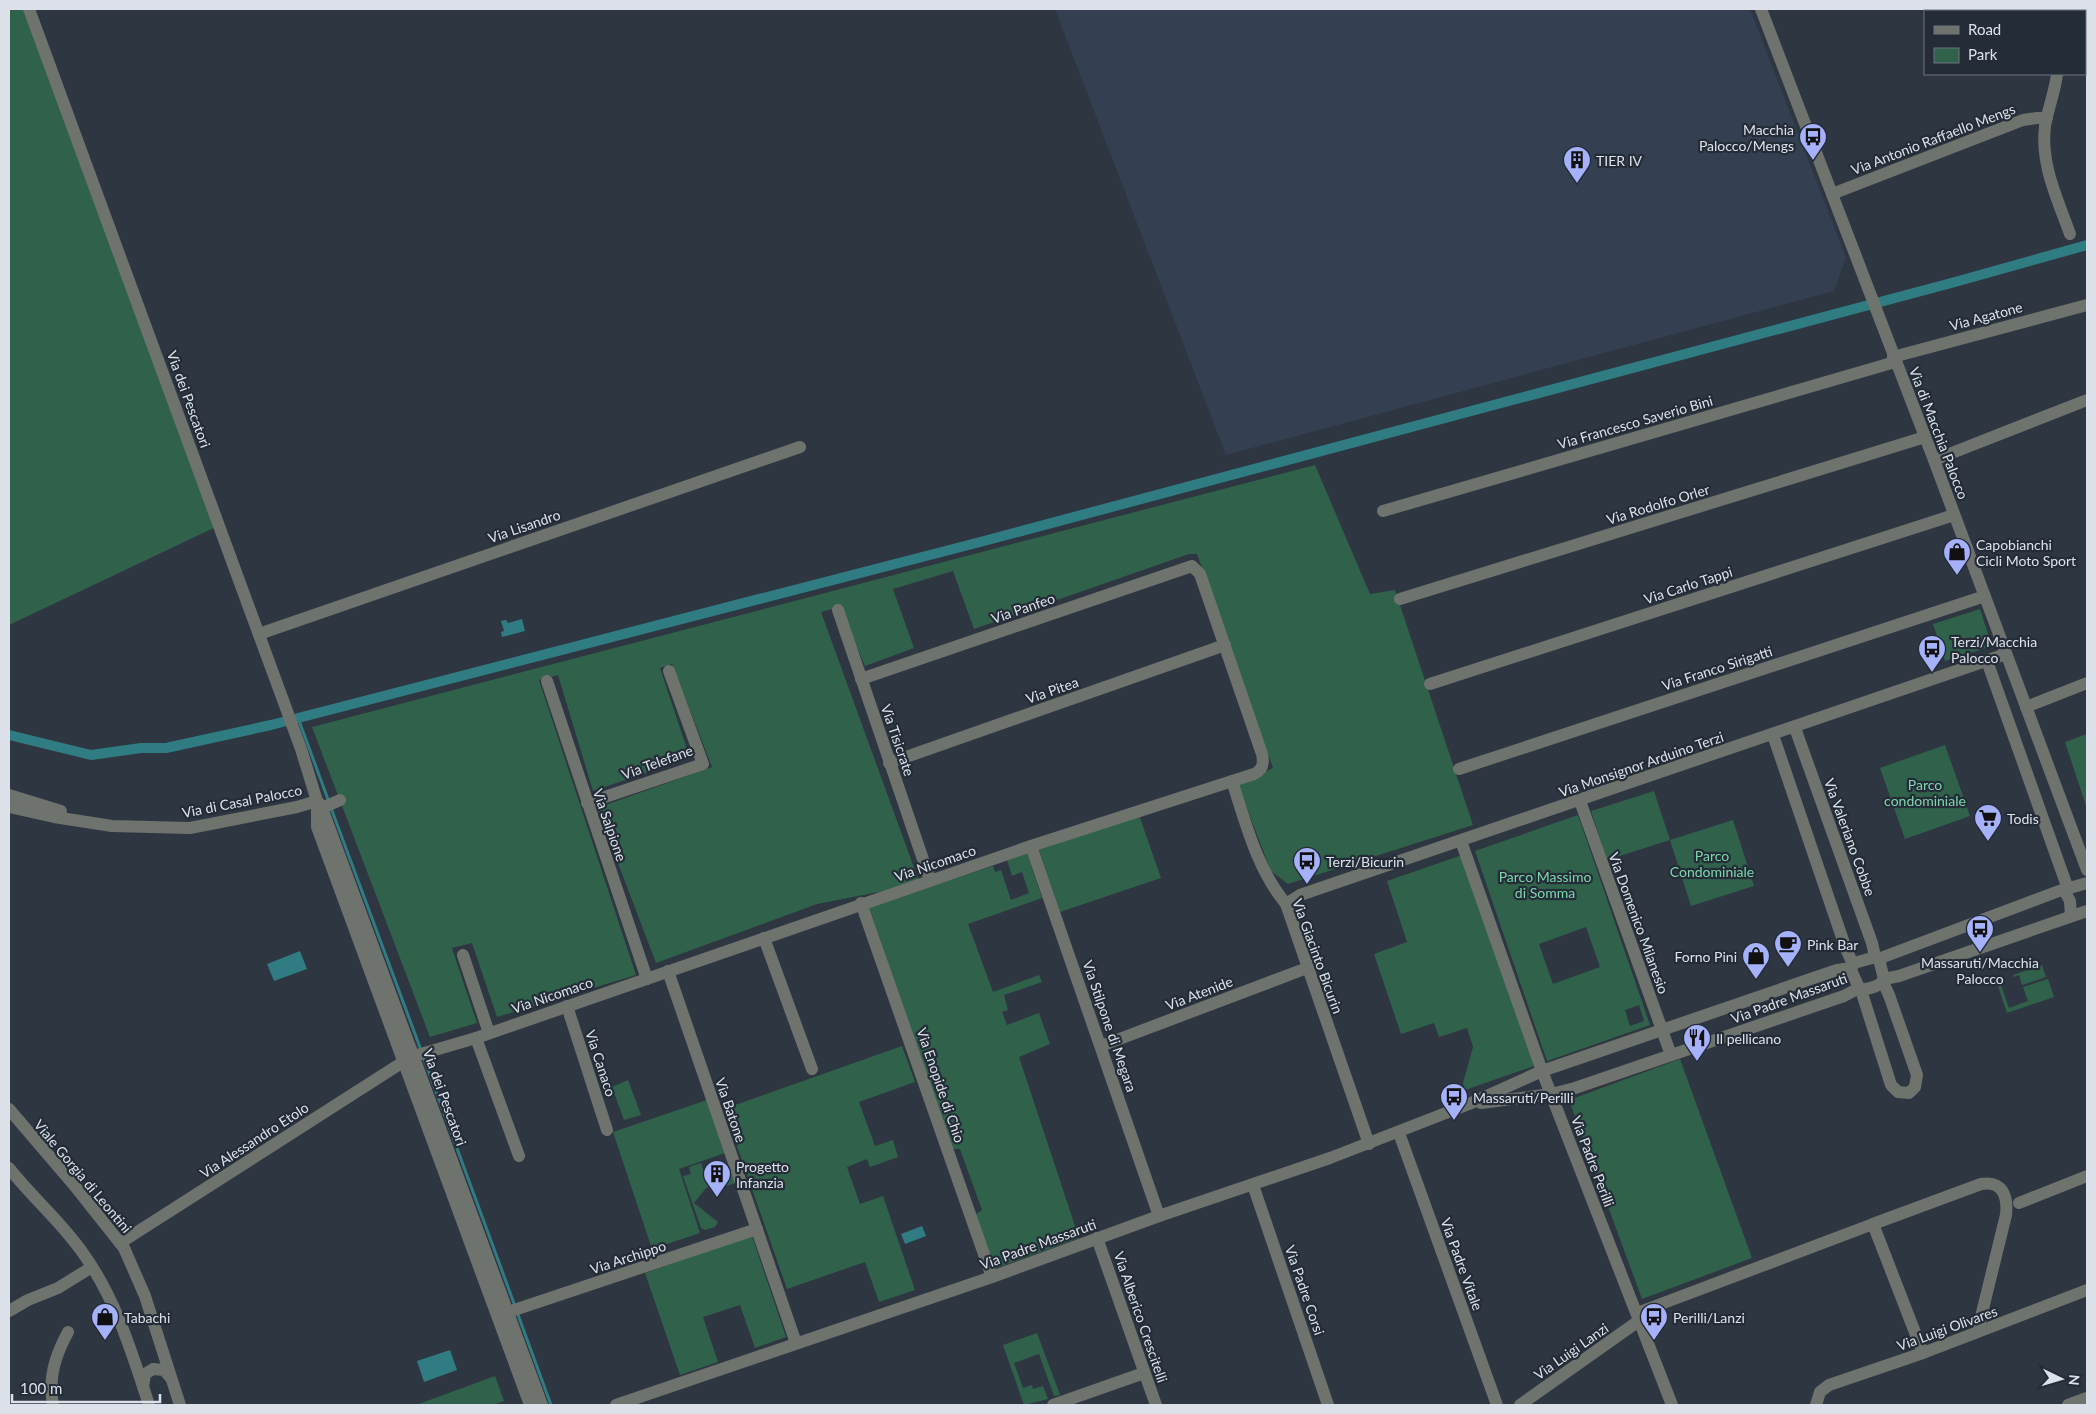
<svg xmlns="http://www.w3.org/2000/svg" width="2096" height="1414" viewBox="0 0 2096 1414" font-family="Lato,sans-serif">
  <style>
    .built { fill: #344051 }
    .green { fill: #30614a; fill-rule: evenodd }
    .water { fill: #2f7c83 }
    .lines { fill: none; stroke-linecap: round; stroke-linejoin: round }
    .stream { stroke: #2f7c83; stroke-width: 3 }
    .canal { stroke: #2f7c83; stroke-width: 10 }
    .minor { stroke: #6f736d; stroke-width: 12 }
    .labels { text-anchor: middle; dominant-baseline: central; stroke-width: 4.5; stroke-linejoin: round; paint-order: stroke }
    .poi-label { font-size: 14px; fill: #dde2ea; stroke: #242c37; text-anchor: start }
    .street-label { font-size: 14px; fill: #dde2ea; stroke: #242c37 }
    .park-label { font-size: 14px; fill: #7dd6ab; stroke: #242c37 }
  </style>
  <rect width="100%" height="100%" fill="#2e3642"/>
  <path class="built" d="M1055 9H1750L1846 258 1834 291 1226 455Z"/>
  <g class="green">
    <path d="M9 9H29L220 525 9 625Z"/>
    <path d="M1315 465 1370 594 1395 590 1473 825 1288 884 1271 871 1239 788 1240 782 1273 768 1197 554H1189L974 629 953 571 893 589 914 648 865 666 840 607 821 612 920 884 817 904 656 963 597 808 712 767 672 664 660 668 690 758 593 791 558 675 539 680 636 975 497 1017 472 943 452 948 477 1023 430 1037 312 727Z"/>
    <path d="M1980 609 1992 646 1945 661 1933 624Z"/>
    <path d="M2087 734V809L2065 742Z"/>
    <path d="M1945 745 1970 816 1905 839 1880 768Z"/>
    <path d="M1654 791 1670 840 1733 820 1754 886 1691 906 1670 840 1607 860 1591 811Z"/>
    <path d="M1139 815 1161 878 1060 912 1039 850Z"/>
    <path d="M1578 815 1650 1025 1547 1061 1475 851ZM1586 927 1600 967 1553 984 1539 944ZM1639 1005 1644 1021 1630 1026 1625 1010Z"/>
    <path d="M1027 853 1042 898 968 924 993 992 1039 975 1042 982 1004 995 1008 1010 1002 1012 1007 1025 1039 1013 1050 1044 1019 1057 1079 1238 994 1269 976 1214 982 1210 960 1149H952L869 907 993 866 995 872 1001 870 1011 900 1029 893 1022 872 1012 876 1007 860Z"/>
    <path d="M1462 855 1534 1066 1465 1090 1463 1083 1473 1047 1467 1028 1439 1037 1434 1023 1401 1034 1374 954 1407 942 1387 881Z"/>
    <path d="M2042 965 2046 977 2022 985 2019 975 2014 977 2013 975Z"/>
    <path d="M2004 978 2005 980 2000 982 2009 1008 2028 1001 2023 987 2048 979 2054 997 2007 1013 1996 980Z"/>
    <path d="M902 1046 915 1082 859 1102 875 1146 893 1140 898 1157 870 1167 867 1159 847 1167 860 1204 883 1196 915 1290 879 1302 865 1262 787 1289 724 1109Z"/>
    <path d="M1680 1059 1752 1258 1642 1299 1569 1100Z"/>
    <path d="M628 1080 641 1115 624 1120 612 1087Z"/>
    <path d="M707 1100 725 1153 679 1169 700 1233 652 1249 613 1132Z"/>
    <path d="M701 1163 706 1178 730 1170 735 1183 727 1186 725 1181 706 1188 694 1203 718 1222 715 1227 705 1230 701 1228 683 1176 691 1174 689 1167Z"/>
    <path d="M752 1236 786 1337 755 1348 740 1305 703 1317 718 1362 680 1375 645 1273Z"/>
    <path d="M1037 1333 1060 1395 1054 1396 1039 1354 1014 1363 1023 1388 1032 1385 1033 1389 1043 1386 1048 1399 1024 1405 1003 1345Z"/>
    <path d="M495 1376 504 1401 493 1405H416Z"/>
  </g>
  <g class="water">
    <path d="M522 619 525 631 502 637 501 632 504 631 501 621 506 620 508 623Z"/>
    <path d="M300 951 307 969 274 981 267 964Z"/>
    <path d="M922 1226 926 1236 905 1244 901 1234Z"/>
    <path d="M450 1350 457 1370 424 1382 417 1361Z"/>
  </g>
  <g class="lines">
    <g class="stream">
      <path d="M298 718 329 802"/>
      <path d="M331 808 421 1050"/>
      <path d="M423 1056 515 1306"/>
      <path d="M517 1312 551 1405"/>
    </g>
    <path class="canal" d="M9 735 91 755 141 748H166L271 725 984 541 1955 282 2087 245"/>
    <g class="minor">
      <path d="M29 9 301 749 317 801V827L530 1405"/>
      <path d="M1761 9 1934 460 2087 870"/>
      <path d="M2041 9 2042 11"/>
      <path d="M2057 74C2055 92 2048 108 2045 126 2040 164 2058 200 2070 234"/>
      <path d="M1832 194 2023 120 2037 118H2047"/>
      <path d="M1893 357 2087 305"/>
      <path d="M1934 460 2087 400"/>
      <path d="M1383 511 1895 362"/>
      <path d="M1400 599 1925 437"/>
      <path d="M838 610 930 880"/>
      <path d="M259 634 800 447"/>
      <path d="M1987 661 2068 889"/>
      <path d="M547 681 647 979"/>
      <path d="M1430 684 1954 515"/>
      <path d="M2026 707 2087 683"/>
      <path d="M1795 728 1872 943 1875 957"/>
      <path d="M1773 735 1846 949 1853 964"/>
      <path d="M889 763 1225 645"/>
      <path d="M1459 769 1985 596"/>
      <path d="M1232 781C1246 824 1257 869 1286 904L1369 1144"/>
      <path d="M9 795 61 811"/>
      <path d="M1580 801 1671 1055"/>
      <path d="M319 803 322 808 542 1405"/>
      <path d="M587 803 703 764 669 671"/>
      <path d="M9 807 54 817 112 826 190 828 297 807 317 801"/>
      <path d="M322 808 340 800"/>
      <path d="M1461 841 1542 1071 1672 1405"/>
      <path d="M1031 846 1159 1216"/>
      <path d="M2064 890 2070 901 2071 916"/>
      <path d="M861 903 992 1277"/>
      <path d="M1286 904 1300 895 2006 654"/>
      <path d="M764 938 812 1069"/>
      <path d="M463 955 489 1033"/>
      <path d="M1878 959 2059 891 2087 883"/>
      <path d="M668 971 796 1343"/>
      <path d="M1884 979 1899 976 2087 911"/>
      <path d="M1859 988 1851 970 1854 963 1872 958H1877L1880 963 1884 979"/>
      <path d="M1859 988C1866 991 1881 986 1884 979"/>
      <path d="M1861 990 1891 1085 1898 1092 1909 1093 1915 1087 1917 1075 1889 995 1883 982"/>
      <path d="M567 1006 607 1130"/>
      <path d="M476 1038 519 1156"/>
      <path d="M1101 1046 1307 968"/>
      <path d="M414 1056 476 1038 1031 846 1254 774C1263 770 1264 763 1262 754L1200 574 1192 566 861 679"/>
      <path d="M1481 1103 1551 1094 1575 1088 1844 996 1859 988"/>
      <path d="M9 1109 74 1185 124 1248 145 1296 180 1405"/>
      <path d="M1399 1133 1497 1405"/>
      <path d="M9 1168C31 1196 59 1220 80 1249 115 1296 131 1350 149 1405"/>
      <path d="M1253 1185 1328 1405"/>
      <path d="M2019 1203 2087 1176"/>
      <path d="M1873 1224 1981 1184C2003 1180 2008 1197 2006 1215L1979 1325"/>
      <path d="M1097 1238 1156 1405"/>
      <path d="M120 1243 403 1062"/>
      <path d="M9 1311 28 1300 58 1288 92 1267"/>
      <path d="M508 1312 757 1229"/>
      <path d="M1637 1313 1873 1224 1923 1353"/>
      <path d="M143 1387 145 1374 153 1369 164 1370 171 1378"/>
      <path d="M53 1405C48 1378 55 1356 68 1332"/>
      <path d="M616 1405 992 1277 1159 1216 1330 1158 1469 1104 1542 1071 1837 970 1851 968"/>
      <path d="M1053 1405 1144 1373"/>
      <path d="M1520 1405 1640 1320"/>
      <path d="M1816 1405 1820 1392 1829 1385 1923 1353 2087 1290"/>
      <path d="M2068 1405 2087 1398"/>
    </g>
  </g>
  <defs>
    <symbol id="bus-pin" viewBox="-11 -11 22 30"><path d="M0 17L-7.5 6A9.5 9.5 0 1 1 7.5 6Z" fill="#a6b1fc" stroke="#242c37"/><path d="M-5-6H5V4H4V6H2V4H-2V6H-4V4H-5ZM-3.5-4V0h7V-4ZM-3.5 1.2v1.5H-2V1.2ZM2 1.2v1.5H3.5V1.2Z" fill="#111"/></symbol>
    <symbol id="building-pin" viewBox="-11 -11 22 30"><path d="M0 17L-7.5 6A9.5 9.5 0 1 1 7.5 6Z" fill="#a6b1fc" stroke="#242c37"/><path d="M-4-6H4V6H1V3H-1V6H-4ZM-2.5-4.3h1.7v1.8h-1.7ZM.8-4.3h1.7v1.8H.8ZM-2.5-1h1.7V.8h-1.7ZM.8-1h1.7V.8H.8Z" fill="#111"/></symbol>
    <symbol id="shop-pin" viewBox="-11 -11 22 30"><path d="M0 17L-7.5 6A9.5 9.5 0 1 1 7.5 6Z" fill="#a6b1fc" stroke="#242c37"/><path d="M-5-2.5h2.3a2.7 3.5 0 0 1 5.4 0H5L5.5 6h-11ZM-1.5-2.5h3a1.5 2.3 0 0 0-3 0Z" fill="#111"/></symbol>
    <symbol id="supermarket-pin" viewBox="-11 -11 22 30"><path d="M0 17L-7.5 6A9.5 9.5 0 1 1 7.5 6Z" fill="#a6b1fc" stroke="#242c37"/><path d="M-6-5.5h2.5l.6 2H6L4.5 2H-2.5L-4.4-4H-6ZM-1.5 3.2a1.3 1.3 0 1 0 .1 0ZM3 3.2a1.3 1.3 0 1 0 .1 0Z" fill="#111"/></symbol>
    <symbol id="cafe-pin" viewBox="-11 -11 22 30"><path d="M0 17L-7.5 6A9.5 9.5 0 1 1 7.5 6Z" fill="#a6b1fc" stroke="#242c37"/><path d="M-5.5-4.5H6V0H3Q3 3.5 0 3.5H-2.5Q-5.5 3.5-5.5 0ZM3-3.2v2h1.7v-2ZM-6 4.5H4V6H-6Z" fill="#111"/></symbol>
    <symbol id="restaurant-pin" viewBox="-11 -11 22 30"><path d="M0 17L-7.5 6A9.5 9.5 0 1 1 7.5 6Z" fill="#a6b1fc" stroke="#242c37"/><path d="M-5-6h1v4h1v-4h1v4h1v-4h1v5L-1.5 .5V6h-2V.5L-5-1ZM5-6V6H3V1.5H1.5Q1.5-4 5-6Z" fill="#111"/></symbol>
  </defs>
  <g fill-rule="evenodd">
    <use href="#bus-pin" x="1797" y="121" width="32" height="43"/>
    <use href="#building-pin" x="1561" y="144" width="32" height="43"/>
    <use href="#shop-pin" x="1941" y="536" width="32" height="43"/>
    <use href="#bus-pin" x="1916" y="633" width="32" height="43"/>
    <use href="#supermarket-pin" x="1972" y="802" width="32" height="43"/>
    <use href="#bus-pin" x="1291" y="845" width="32" height="43"/>
    <use href="#bus-pin" x="1964" y="913" width="32" height="43"/>
    <use href="#cafe-pin" x="1772" y="928" width="32" height="43"/>
    <use href="#shop-pin" x="1740" y="940" width="32" height="43"/>
    <use href="#restaurant-pin" x="1681" y="1022" width="32" height="43"/>
    <use href="#bus-pin" x="1438" y="1081" width="32" height="43"/>
    <use href="#building-pin" x="701" y="1158" width="32" height="43"/>
    <use href="#shop-pin" x="89" y="1301" width="32" height="43"/>
    <use href="#bus-pin" x="1638" y="1301" width="32" height="43"/>
  </g>
  <g class="labels">
    <g class="poi-label">
      <text x="1794" y="129" text-anchor="end">Macchia<tspan x="1794" dy="16">Palocco/Mengs</tspan></text>
      <text x="1596" y="160">TIER IV</text>
      <text x="1976" y="544">Capobianchi<tspan x="1976" dy="16">Cicli Moto Sport</tspan></text>
      <text x="1951" y="641">Terzi/Macchia<tspan x="1951" dy="16">Palocco</tspan></text>
      <text x="2007" y="818">Todis</text>
      <text x="1326" y="861">Terzi/Bicurin</text>
      <text x="1807" y="944">Pink Bar</text>
      <text x="1737" y="956" text-anchor="end">Forno Pini</text>
      <text x="1980" y="962" text-anchor="middle">Massaruti/Macchia<tspan x="1980" dy="16">Palocco</tspan></text>
      <text x="1716" y="1038">Il pellicano</text>
      <text x="1473" y="1097">Massaruti/Perilli</text>
      <text x="736" y="1166">Progetto<tspan x="736" dy="16">Infanzia</tspan></text>
      <text x="124" y="1317">Tabachi</text>
      <text x="1673" y="1317">Perilli/Lanzi</text>
    </g>
    <g class="street-label">
      <text transform="translate(1933 139) rotate(-21)">Via Antonio Raffaello Mengs</text>
      <text transform="translate(1986 316) rotate(-15)">Via Agatone</text>
      <text transform="translate(189 399) rotate(70)">Via dei Pescatori</text>
      <text transform="translate(1635 422) rotate(-16)">Via Francesco Saverio Bini</text>
      <text transform="translate(1939 433) rotate(69)">Via di Macchia Palocco</text>
      <text transform="translate(1658 504) rotate(-17)">Via Rodolfo Orler</text>
      <text transform="translate(524 526) rotate(-19)">Via Lisandro</text>
      <text transform="translate(1688 585) rotate(-18)">Via Carlo Tappi</text>
      <text transform="translate(1023 608) rotate(-19)">Via Panfeo</text>
      <text transform="translate(1717 668) rotate(-18)">Via Franco Sirigatti</text>
      <text transform="translate(1052 690) rotate(-19)">Via Pitea</text>
      <text transform="translate(898 740) rotate(71)">Via Tisicrate</text>
      <text transform="translate(657 762) rotate(-20)">Via Telefane</text>
      <text transform="translate(1641 764) rotate(-19)">Via Monsignor Arduino Terzi</text>
      <text transform="translate(242 801) rotate(-11)">Via di Casal Palocco</text>
      <text transform="translate(610 825) rotate(71)">Via Salpione</text>
      <text transform="translate(1850 837) rotate(70)">Via Valeriano Cobbe</text>
      <text transform="translate(935 863) rotate(-19)">Via Nicomaco</text>
      <text transform="translate(1639 923) rotate(70)">Via Domenico Milanesio</text>
      <text transform="translate(1318 956) rotate(70)">Via Giacinto Bicurin</text>
      <text transform="translate(1199 993) rotate(-21)">Via Atenide</text>
      <text transform="translate(552 995) rotate(-19)">Via Nicomaco</text>
      <text transform="translate(1789 998) rotate(-20)">Via Padre Massaruti</text>
      <text transform="translate(1110 1026) rotate(71)">Via Stilpone di Megara</text>
      <text transform="translate(601 1063) rotate(72)">Via Canaco</text>
      <text transform="translate(941 1085) rotate(71)">Via Enopide di Chio</text>
      <text transform="translate(445 1097) rotate(70)">Via dei Pescatori</text>
      <text transform="translate(731 1110) rotate(71)">Via Batone</text>
      <text transform="translate(254 1140) rotate(-33)">Via Alessandro Etolo</text>
      <text transform="translate(1593 1161) rotate(69)">Via Padre Perilli</text>
      <text transform="translate(83 1176) rotate(50)">Viale Gorgia di Leontini</text>
      <text transform="translate(1038 1244) rotate(-20)">Via Padre Massaruti</text>
      <text transform="translate(628 1257) rotate(-18)">Via Archippo</text>
      <text transform="translate(1462 1264) rotate(70)">Via Padre Vitale</text>
      <text transform="translate(1305 1290) rotate(71)">Via Padre Corsi</text>
      <text transform="translate(1141 1317) rotate(71)">Via Alberico Crescitelli</text>
      <text transform="translate(1947 1328) rotate(-20)">Via Luigi Olivares</text>
      <text transform="translate(1571 1351) rotate(-35)">Via Luigi Lanzi</text>
    </g>
    <g class="park-label">
      <text x="1925" y="784">Parco<tspan x="1925" dy="16">condominiale</tspan></text>
      <text x="1712" y="855">Parco<tspan x="1712" dy="16">Condominiale</tspan></text>
      <text x="1545" y="876">Parco Massimo<tspan x="1545" dy="16">di Somma</tspan></text>
    </g>
  </g>
  <rect width="2096" height="1414" fill="none" stroke="#dde2ea" stroke-width="20"/>
  <rect x="1924" y="10" width="162" height="65" fill="#242c37" stroke="#6e757f"/>
  <rect x="1934" y="26" width="25" height="8" fill="#6f736d" stroke="#6e757f"/>
  <text x="1968" y="35" font-size="15" fill="#dde2ea">Road</text>
  <rect x="1934" y="48" width="25" height="15" fill="#30614a" stroke="#6e757f"/>
  <text x="1968" y="60" font-size="15" fill="#dde2ea">Park</text>
  <g transform="translate(2061 1379) rotate(95)" stroke="#242c37" stroke-width="4" paint-order="stroke">
  <path d="M0-4L9 19L0 12L-9 19Z" fill="#dde2ea"/>
  <text y="-8" font-size="14" font-weight="bold" text-anchor="middle" fill="#dde2ea">N</text>
  </g>
  <path d="M12 1394v8h148v-8" fill="none" stroke="#dde2ea" stroke-width="2.5"/>
  <text x="20" y="1394" font-size="15" fill="#dde2ea" stroke="#242c37" stroke-width="4" paint-order="stroke">100 m</text>
</svg>
